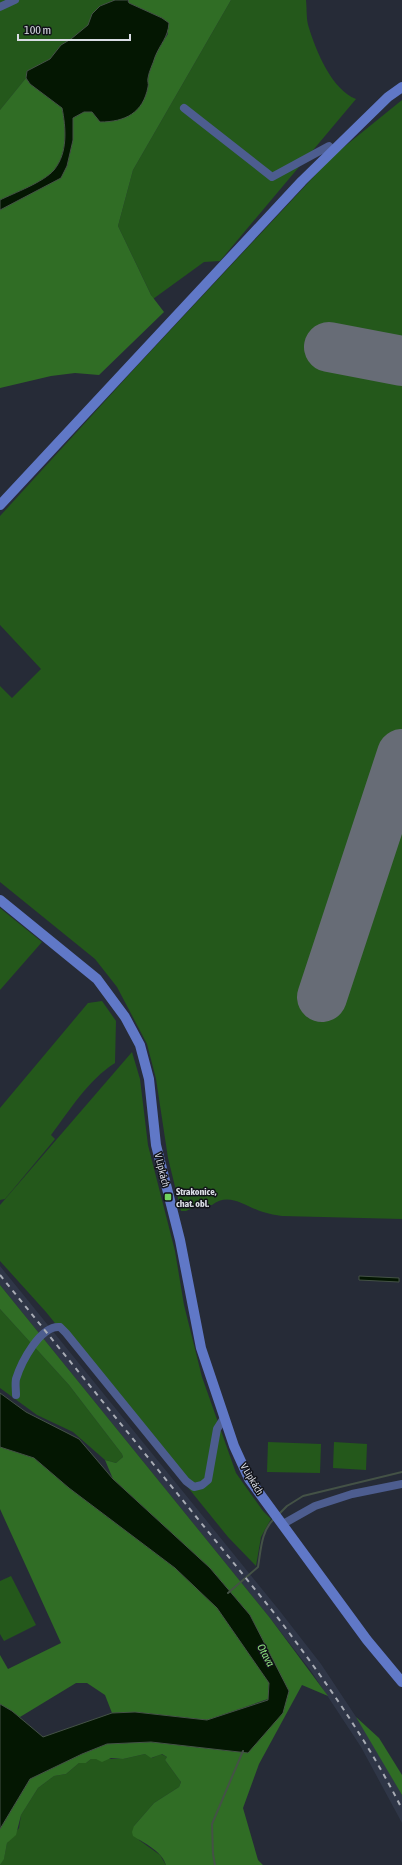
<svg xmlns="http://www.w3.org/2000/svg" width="402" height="1865" viewBox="0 0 402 1865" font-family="'Asap Condensed',sans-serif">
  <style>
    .built { fill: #2f3647 }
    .green { fill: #24581b }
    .forest { fill: #306d25 }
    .water { fill: #041702; stroke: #445246 }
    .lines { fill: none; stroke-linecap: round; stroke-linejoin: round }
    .stream { stroke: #445246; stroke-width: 2 }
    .runway { stroke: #676c76; stroke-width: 50 }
    .street { stroke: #4d5d8f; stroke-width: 8 }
    .secondary { stroke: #6078c7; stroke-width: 10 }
    .rail { stroke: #a8acb5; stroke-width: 2; stroke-dasharray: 5 5; stroke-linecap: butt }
    .poi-dot { fill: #71d35e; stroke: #111319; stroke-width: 1.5 }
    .labels { text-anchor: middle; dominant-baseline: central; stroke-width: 3; stroke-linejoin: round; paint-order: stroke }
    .street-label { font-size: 10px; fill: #dadde5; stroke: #111319 }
    .poi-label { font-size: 10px; font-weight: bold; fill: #dadde5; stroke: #111319; text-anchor: start }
    .water-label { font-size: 11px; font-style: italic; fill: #8cde7d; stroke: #111319 }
  </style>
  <rect width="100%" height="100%" fill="#262b37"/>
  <path class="built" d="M0 1266 279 1610 321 1664 372 1741 402 1795V1823L361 1747 311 1671 270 1618 0 1285Z"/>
  <g class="green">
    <path d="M0 0H115L100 6 92 14 88 25 71 39 61 45 50 59 27 71 26 78 0 110Z"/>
    <path d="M231 0H306C307 9 306 20 309 28 316 51 332 90 356 99L220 261 204 262 153 299 118 226 133 170Z"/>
    <path d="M402 100V1219L282 1216C276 1215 269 1214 263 1212 246 1207 229 1191 212 1205H199L186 1211H181L168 1158 156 1079 147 1044 117 987 95 959 0 882V686L12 698 41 669 0 625V516L136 367 334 155Z"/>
    <path d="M0 908 42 942 0 990Z"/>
    <path d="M102 1001 116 1021 115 1063C88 1080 70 1110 51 1135L55 1139 5 1199 0 1200V1108L88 1003Z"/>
    <path d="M132 1052 140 1079 148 1145 175 1251 184 1305 202 1377 236 1473 263 1511 271 1519 261 1537 256 1566 228 1537 46 1312 0 1261V1205Z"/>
    <path d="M0 1309 69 1385 122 1454 123 1457 116 1463 105 1460 73 1432 37 1415 0 1388Z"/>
    <path d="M268 1442 321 1444 320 1473 267 1472Z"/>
    <path d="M334 1442 367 1444 366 1470 333 1468Z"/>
    <path d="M11 1576 36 1625 4 1641 0 1634V1581Z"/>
    <path d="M145 1754 152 1758 161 1754 167 1757 165 1760 181 1782 179 1787 154 1803 134 1826 139 1840 160 1855 166 1865H0L4 1858 7 1843 19 1828 21 1815 38 1788 54 1776 66 1774 79 1763H86L91 1759H123Z"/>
  </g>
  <g class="forest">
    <path d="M129 0H231L133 170 118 226 151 295 164 312 99 375 75 373 51 376 0 388V210L67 166 73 140V118L84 112H93L148 86C147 68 158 49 168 34L162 18 129 3 128 1Z"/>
    <path d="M26 78 30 84 62 108C66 128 68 153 54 170 45 182 14 194 0 200V110Z"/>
    <path d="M0 1285 270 1618 328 1696 302 1685 259 1764 243 1808 258 1860 263 1865H166C162 1851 144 1843 133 1836L132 1832 134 1826 154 1803 179 1787 181 1782 165 1760 167 1757 162 1754 151 1758 145 1754 123 1759 111 1758 102 1762 96 1759H91L86 1763H79L66 1774 54 1776 38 1788 21 1815 16 1835 7 1843 4 1859 0 1865V1829L30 1779 82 1754 107 1744 151 1742 239 1752 289 1692 250 1615 210 1568 113 1479 105 1460 116 1463 123 1457 122 1454 69 1385 0 1309Z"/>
    <path d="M0 1447 34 1458 69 1488 175 1568 217 1608 269 1683 268 1699 207 1720 135 1712 112 1713 105 1695 87 1683H76L20 1717 0 1704V1655L8 1669 61 1643 0 1509Z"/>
    <path d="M356 1717 379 1738 402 1775V1795Z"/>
  </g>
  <g class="water">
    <path d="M115 0H129L128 1 129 3 162 18 169 23C168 38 160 44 155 57 153 64 149 71 148 78 147 81 149 84 148 87 143 113 125 122 100 122L92 112H84L73 118V140L67 166 61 178 0 210V200C14 193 44 182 54 170 68 153 66 128 62 108L30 84 26 78 27 71 50 59 61 45 71 39 88 25 92 14 100 6Z"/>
    <path d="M359 1276 399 1278V1282L359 1280Z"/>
    <path d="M0 1393 26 1412 79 1439 113 1479 210 1568 250 1615 289 1691 283 1713 248 1753 151 1742 107 1744 82 1754 30 1779 0 1829V1704L12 1711 43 1737 112 1713 135 1712 207 1720 268 1700 269 1683 217 1608 175 1568 69 1488 34 1458 0 1447Z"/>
  </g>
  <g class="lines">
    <g class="stream">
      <path d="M278 1515 287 1506 303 1496 402 1472"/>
      <path d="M228 1593 258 1567C261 1550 261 1531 274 1519"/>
      <path d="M215 1865 213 1854 212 1824 243 1751"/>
    </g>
    <g class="runway">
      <path d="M329 347 402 361"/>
      <path d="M322 997 402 754"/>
    </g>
    <g class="street">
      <path d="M0 7 15 0"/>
      <path d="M184 108 272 177 329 146 333 150"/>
      <path d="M16 1395C16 1390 15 1384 16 1379 21 1363 40 1325 60 1327L66 1333 186 1481 194 1487 202 1485 208 1480 217 1429 224 1418"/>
      <path d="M283 1524 315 1506 352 1494 402 1484"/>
    </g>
    <g class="secondary">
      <path d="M0 505 302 181 388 97 402 87"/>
      <path d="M0 900 97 979 125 1017 140 1045 149 1079 156 1145 180 1240 201 1348 234 1446 249 1479 367 1640 402 1682"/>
    </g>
    <path class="rail" d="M0 1275 275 1614C322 1676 367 1739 402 1809"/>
  </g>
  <rect class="poi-dot" x="164" y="1193" width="8" height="8" rx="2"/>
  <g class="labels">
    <g class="street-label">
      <text transform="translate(162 1170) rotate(76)">V Lipkách</text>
      <text transform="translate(252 1479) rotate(59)">V Lipkách</text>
    </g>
    <g class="poi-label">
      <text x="176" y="1191">Strakonice,<tspan x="176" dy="12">chat. obl.</tspan></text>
    </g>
    <g class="water-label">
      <text transform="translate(266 1655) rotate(61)">Otava</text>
    </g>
  </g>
  <path d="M18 34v6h112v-6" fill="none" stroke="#dadde5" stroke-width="2"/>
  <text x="24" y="34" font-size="12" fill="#dadde5" stroke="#111319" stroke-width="3" paint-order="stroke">100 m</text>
</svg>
